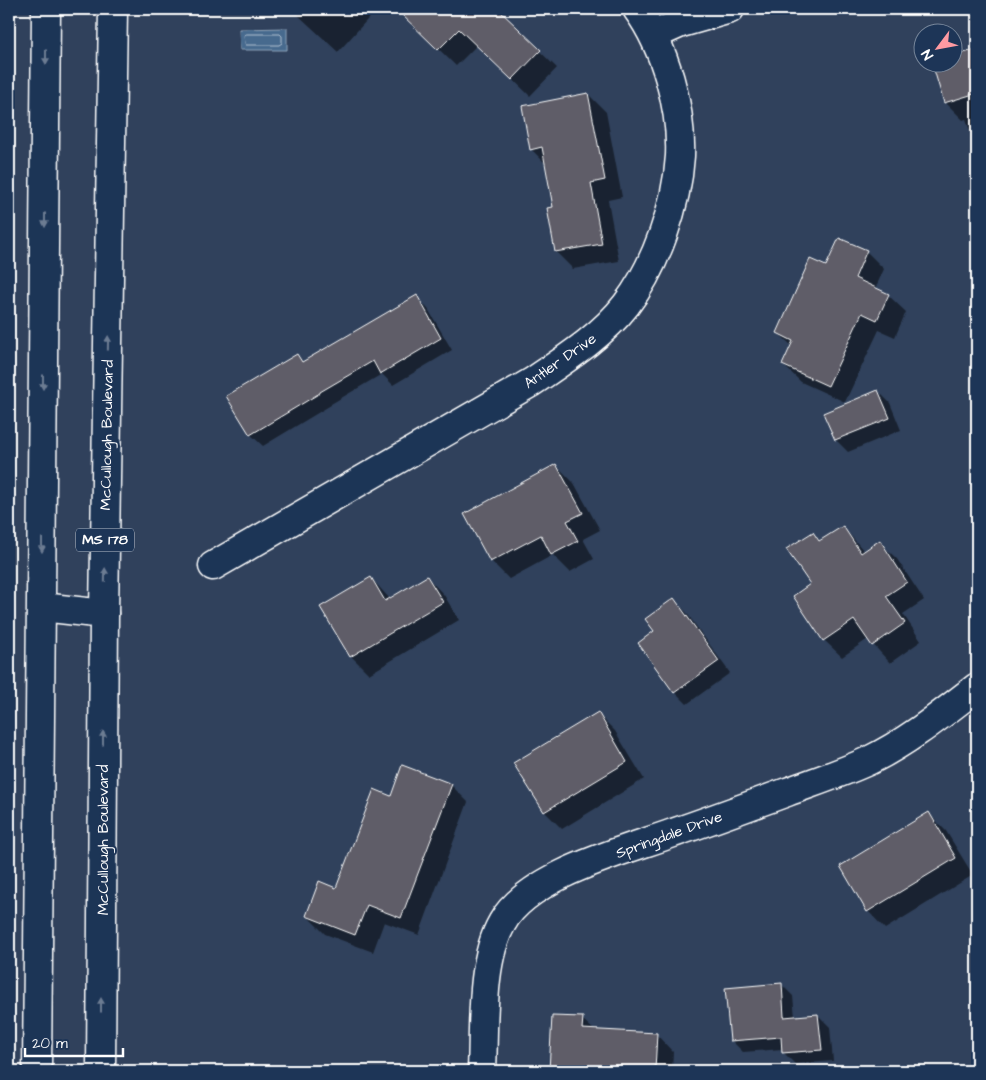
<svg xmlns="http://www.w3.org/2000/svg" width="986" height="1080" viewBox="0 0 986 1080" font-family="'Architects Daughter',sans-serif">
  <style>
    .water { fill: #476a8e; stroke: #91a6bb }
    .shadow { fill: #0007 }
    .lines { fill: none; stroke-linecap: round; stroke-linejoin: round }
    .shore { stroke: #b5c3d2; stroke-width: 1 }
    .building { fill: #5e5d68; stroke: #fff }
    .street-casing { stroke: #fff; stroke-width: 31 }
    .highway-casing { stroke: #fff; stroke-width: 31 }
    .street { stroke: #1d3557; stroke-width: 28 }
    .highway { stroke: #1d3557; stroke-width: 28 }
    .oneway { fill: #6c7c92 }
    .labels { text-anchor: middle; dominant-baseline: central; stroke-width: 4; stroke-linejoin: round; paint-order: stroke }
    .shield { fill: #1d3557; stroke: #bbc2cd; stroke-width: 1 }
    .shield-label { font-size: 14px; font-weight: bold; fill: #fff }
    .street-label { font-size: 15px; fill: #fff; stroke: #1d3557 }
  </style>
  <rect width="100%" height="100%" fill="#30415c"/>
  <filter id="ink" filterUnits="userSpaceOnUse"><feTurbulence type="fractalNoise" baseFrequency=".02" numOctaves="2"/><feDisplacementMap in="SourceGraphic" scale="10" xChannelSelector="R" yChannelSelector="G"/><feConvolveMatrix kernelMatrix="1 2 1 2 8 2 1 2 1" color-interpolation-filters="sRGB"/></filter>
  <g filter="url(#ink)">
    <path class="water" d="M287 28V50H240L239 29Z"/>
    <g class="shadow">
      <path d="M303 9H377L338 52 298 15Z"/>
      <path d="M413 9H432L435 11 437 9H496L557 68 530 96 477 45 456 66 406 17Z"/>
      <path d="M977 50V139L970 131 966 119 963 120 945 102 933 64 954 62V58Z"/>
      <path d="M588 94 606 112 622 197 608 200 619 261 573 269 556 252 555 208 546 164 531 149Z"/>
      <path d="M866 251 884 269 875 289 888 295 906 312 895 337 879 330 845 402 801 382 783 365 792 346 778 333 827 267Z"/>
      <path d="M416 297 428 309 452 350 393 385 382 374 331 404V405L263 446 251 435 228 397 296 355 303 362Z"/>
      <path d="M878 391 890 403 901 430 848 452 836 440 825 413Z"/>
      <path d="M556 465 574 483 600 530 583 539 594 559 570 572 553 555 509 579 491 561Z"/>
      <path d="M843 527 865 552 879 542 897 559 924 600 903 614 921 641 890 663 868 639 842 657 824 640 812 585 813 533 821 542Z"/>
      <path d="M427 577 444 595 459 620 369 674 351 656 371 578 390 599Z"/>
      <path d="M674 600 686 612 730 673 687 704 675 692 656 632Z"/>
      <path d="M597 713 615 731 644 779 562 829 545 812Z"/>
      <path d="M977 770V785L970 775Z"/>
      <path d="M451 785 468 802 419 935 384 922 373 952 325 934 307 916 337 889 392 797Z"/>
      <path d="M929 814 946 831 973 875 885 929 868 911Z"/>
      <path d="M781 984 793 996 795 1017 818 1015 830 1027 833 1061 795 1064 783 1052V1049L743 1052 731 1040Z"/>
      <path d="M553 1017 582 1019 595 1031 656 1034 673 1052 672 1071H551Z"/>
      <path d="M977 1058V1071H966Z"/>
      <path d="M331 1069 435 1070 436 1071H331Z"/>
    </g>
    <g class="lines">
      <path class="shore" d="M247 34H280L282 36V43L279 45H246L245 43 244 36Z"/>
    </g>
    <g class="building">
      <path d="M396 9H498L541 50 512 80 459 29 438 50Z"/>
      <path d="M977 49V93L944 103 932 63 954 62V56Z"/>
      <path d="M588 93 605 180 591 183 602 244 555 252 547 208 553 207 542 147 530 150 522 106Z"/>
      <path d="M839 238 867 250 855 278 889 294 877 320 862 313 828 386 782 365 793 341 777 333 810 259 826 266Z"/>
      <path d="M417 295 441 338 380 374 373 361 320 392V393L250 435 226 396 297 354 302 362Z"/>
      <path d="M878 390 890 418 835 440 823 413Z"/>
      <path d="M556 464 583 513 567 521 578 541 551 555 541 535 490 562 464 514Z"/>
      <path d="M843 526 861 553 880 540 907 582 886 596 905 623 872 646 854 620 823 641 793 596 810 584 786 549 813 532 819 541Z"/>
      <path d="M427 576 443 602 350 657 320 607 371 577 385 601Z"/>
      <path d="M674 598 719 661 674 693 638 643 654 631 645 619Z"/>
      <path d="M598 712 627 762 544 812 513 763Z"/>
      <path d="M402 765 452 784 401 918 367 905 355 935 306 916 319 881 336 888 374 789 391 796Z"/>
      <path d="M929 812 956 858 867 912 840 866Z"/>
      <path d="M782 983 784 1017 818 1014 822 1050 782 1053 781 1037 730 1041 725 988Z"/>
      <path d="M552 1016 583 1017 582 1029 657 1033 655 1071H549Z"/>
    </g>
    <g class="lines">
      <defs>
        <g id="street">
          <path d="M654 35 681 23 730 9"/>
          <path d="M213 566 532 382C564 360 601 337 626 305 656 266 677 205 680 156 682 109 665 47 637 9"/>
          <path d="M482 1071C484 1027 480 961 502 923 528 875 624 851 673 833 711 820 749 806 787 792 814 782 842 773 868 761 908 742 942 714 977 687"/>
        </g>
        <g id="highway">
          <path d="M42 607 104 614"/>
          <path d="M37 1071 46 9"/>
          <path d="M101 1071 104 614 113 9"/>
        </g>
      </defs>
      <use href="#street" class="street-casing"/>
      <use href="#highway" class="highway-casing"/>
      <use href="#street" class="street"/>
      <use href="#highway" class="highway"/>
    </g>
    <defs><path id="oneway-solid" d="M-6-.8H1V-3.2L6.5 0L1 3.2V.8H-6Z" transform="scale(1.25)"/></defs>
    <g class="oneway">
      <use href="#oneway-solid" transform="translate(46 57) rotate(90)"/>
      <use href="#oneway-solid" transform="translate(45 220) rotate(90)"/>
      <use href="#oneway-solid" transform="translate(108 343) rotate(-89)"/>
      <use href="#oneway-solid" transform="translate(43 382) rotate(90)"/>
      <use href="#oneway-solid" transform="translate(42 545) rotate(90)"/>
      <use href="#oneway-solid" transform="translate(105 575) rotate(-89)"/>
      <use href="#oneway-solid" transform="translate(103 738) rotate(-90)"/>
      <use href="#oneway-solid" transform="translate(101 1005) rotate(-90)"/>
    </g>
  </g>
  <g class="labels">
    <rect class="shield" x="76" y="528.5" width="58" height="23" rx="4"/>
    <g class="shield-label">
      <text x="105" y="540">MS 178</text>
    </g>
    <g class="street-label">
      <text transform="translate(560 361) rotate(-35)">Antler Drive</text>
      <text transform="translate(107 435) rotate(-89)">McCullough Boulevard</text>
      <text transform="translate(669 835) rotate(-20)">Springdale Drive</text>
      <text transform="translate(103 840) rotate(-90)">McCullough Boulevard</text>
    </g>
  </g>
  <rect width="986" height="1080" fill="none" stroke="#1d3557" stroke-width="30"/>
  <rect x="15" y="15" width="956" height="1050" fill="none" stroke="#fff" stroke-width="2" filter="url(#ink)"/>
  <g transform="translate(938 48) rotate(238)"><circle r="24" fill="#1d3557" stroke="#77869a"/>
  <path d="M0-4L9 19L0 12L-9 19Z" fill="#ff9aa2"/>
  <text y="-8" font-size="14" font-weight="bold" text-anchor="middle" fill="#ffffff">N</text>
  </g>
  <path d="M25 1048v8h98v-8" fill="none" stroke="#ffffff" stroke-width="2.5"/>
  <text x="32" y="1048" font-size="15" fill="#ffffff" stroke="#1d3557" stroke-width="4" paint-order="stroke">20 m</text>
</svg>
